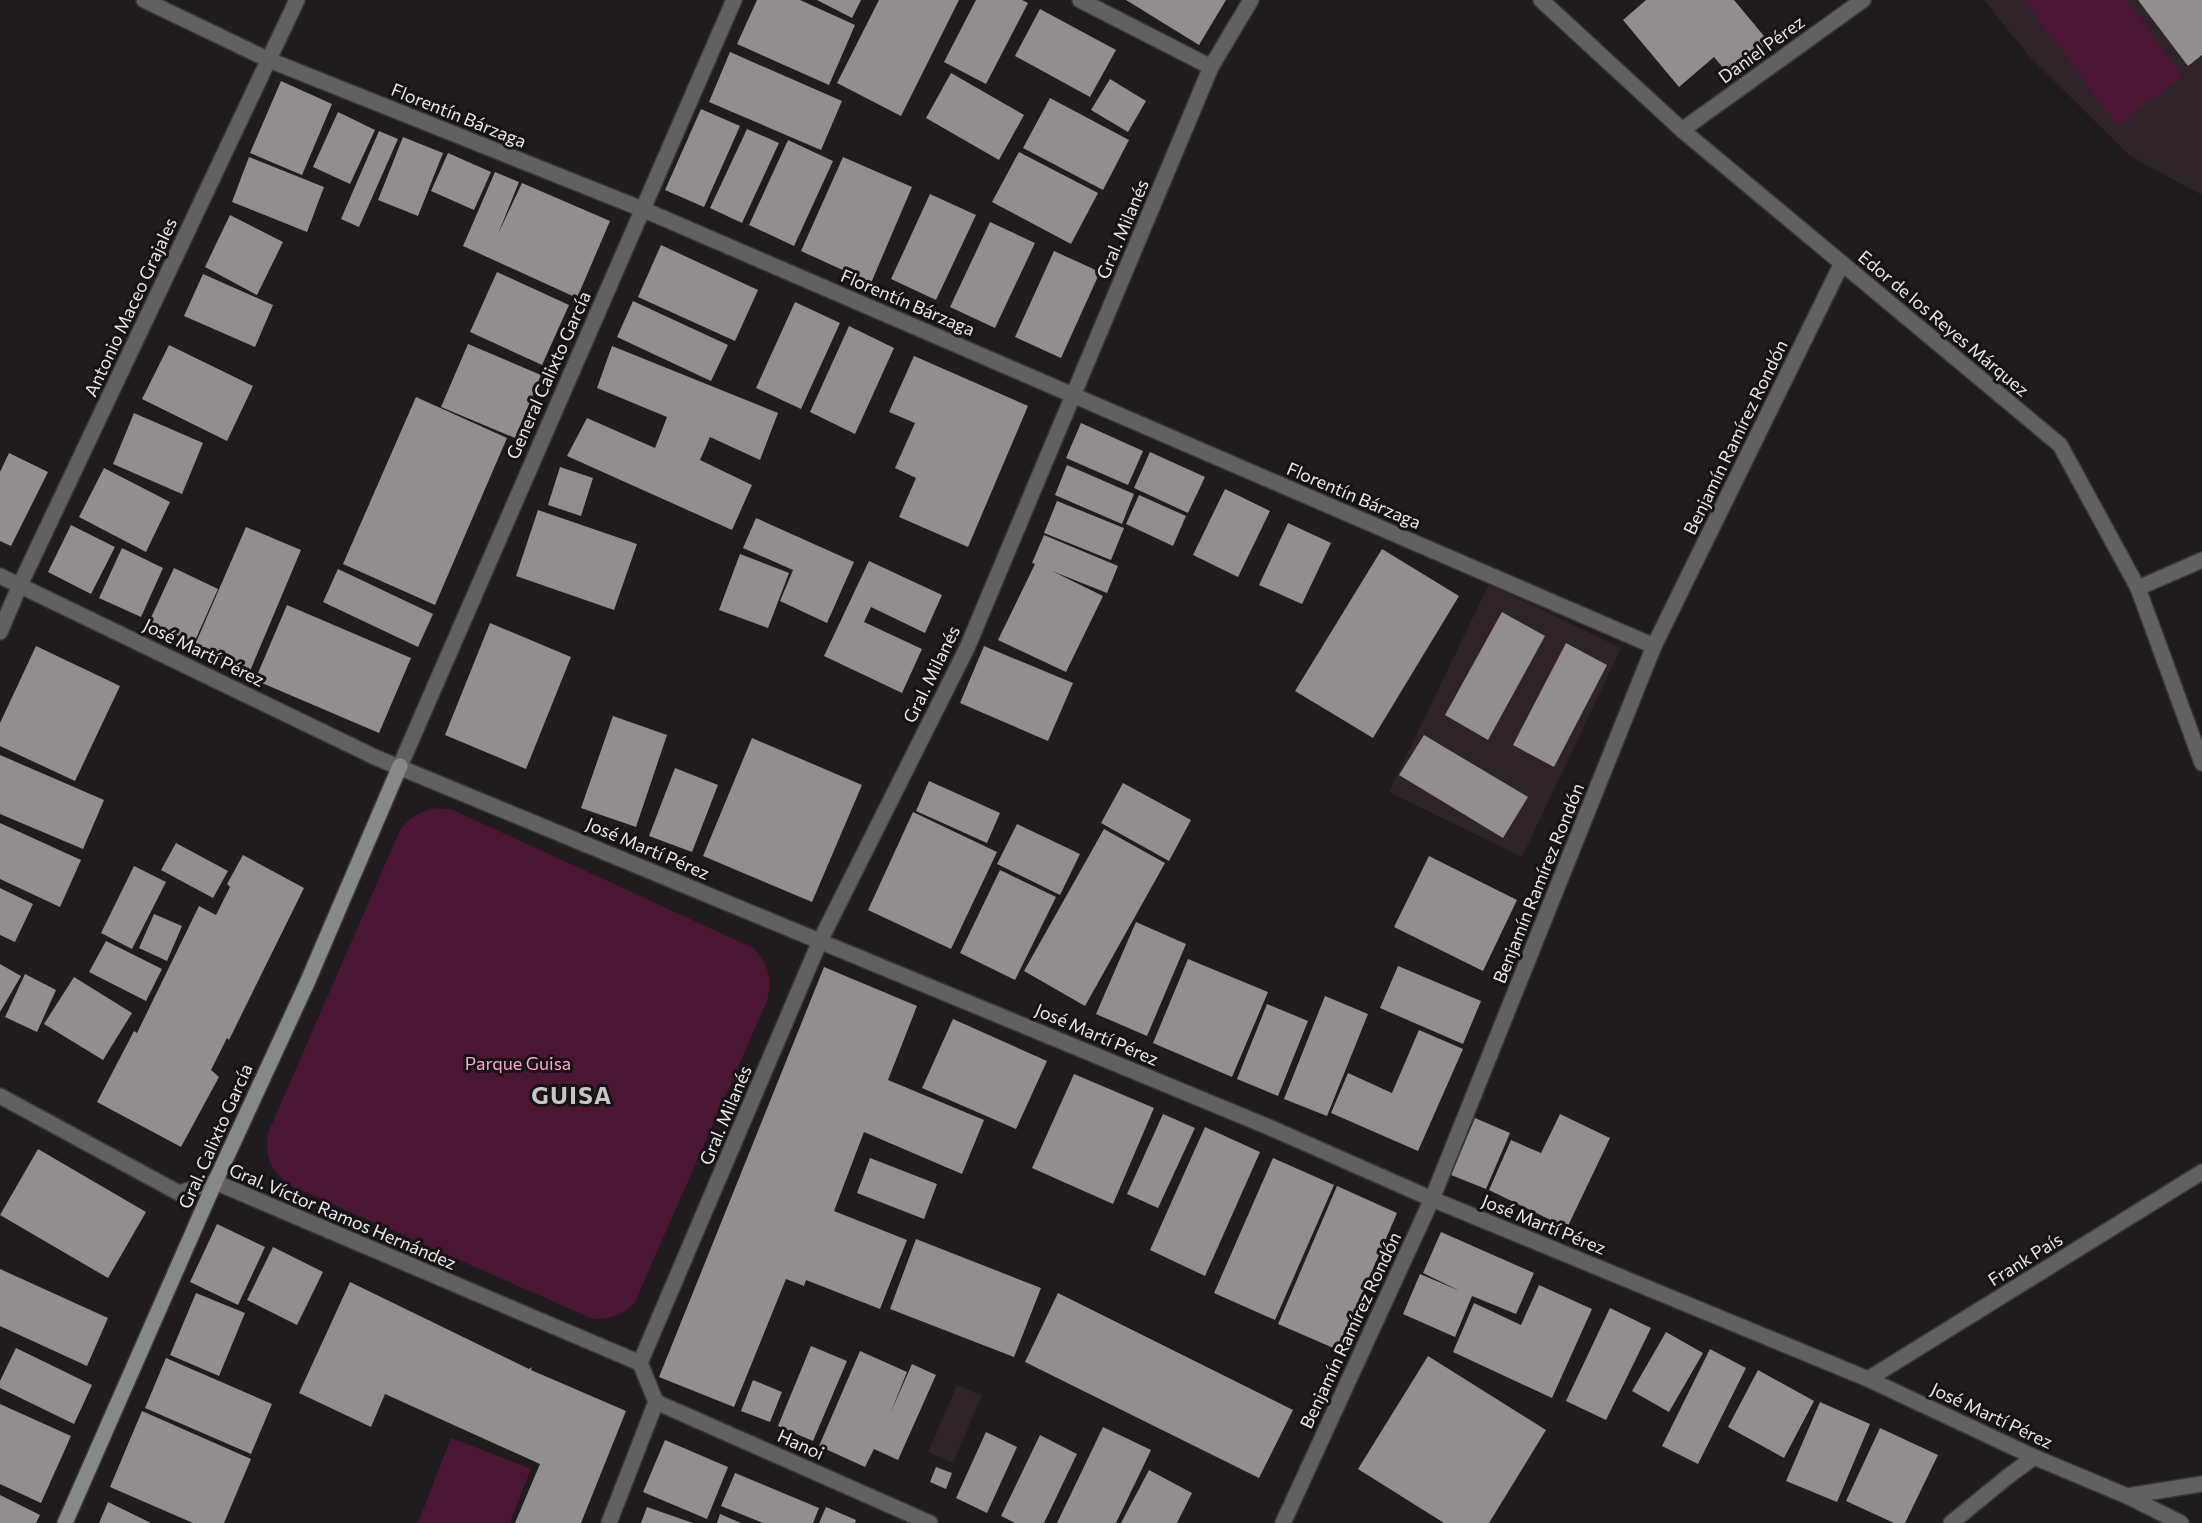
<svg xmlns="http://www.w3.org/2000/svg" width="2202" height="1523" viewBox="0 0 2202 1523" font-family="Commissioner,sans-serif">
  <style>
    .built { fill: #2e2428 }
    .green { fill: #4a1633 }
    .building { fill: #928d8f }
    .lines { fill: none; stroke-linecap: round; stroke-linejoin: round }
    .minor-casing { stroke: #3c383a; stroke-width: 18 }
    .tertiary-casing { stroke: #3c383a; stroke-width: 18 }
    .secondary-casing { stroke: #3c383a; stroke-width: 18 }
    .minor { stroke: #616260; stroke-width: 15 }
    .tertiary { stroke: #616260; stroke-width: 15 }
    .secondary { stroke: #878987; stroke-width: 15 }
    .labels { text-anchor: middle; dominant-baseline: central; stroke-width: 6; stroke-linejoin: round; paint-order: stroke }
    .street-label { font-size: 18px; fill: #e9e6e7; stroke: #171315 }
    .park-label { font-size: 18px; fill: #ffa3d0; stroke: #171315 }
    .district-label { font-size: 24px; font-weight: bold; letter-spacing: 1.5px; fill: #c9c4c6; stroke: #171315 }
  </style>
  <rect width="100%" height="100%" fill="#201c1e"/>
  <g class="built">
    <path d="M1984 0H2202V195L2130 156 2029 56Z"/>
    <path d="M1489 584 1621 648 1522 857 1389 792Z"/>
    <path d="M957 1385 982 1395 953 1463 928 1452Z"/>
  </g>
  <g class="green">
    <path d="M2023 0H2127L2183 76 2117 126Z"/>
    <path d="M438 808 453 810 753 948C769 966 773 978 767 1001L634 1304C621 1315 611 1319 593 1319L289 1185C270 1169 265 1159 268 1133L401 828C413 816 422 810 438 808Z"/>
    <path d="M451 1438 531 1469 510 1523H418Z"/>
  </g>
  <g class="building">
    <path d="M757 0H800L855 25 829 85 737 44Z"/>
    <path d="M817 0H861L852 18Z"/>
    <path d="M879 0H959L901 116 837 83Z"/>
    <path d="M976 0H1022L1028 3 986 84 944 62Z"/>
    <path d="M1126 0H1226L1199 45Z"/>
    <path d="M1646 0H1734L1769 42 1730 76 1714 57 1679 87 1623 20Z"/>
    <path d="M2138 0H2202V55L2188 66Z"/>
    <path d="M1040 9 1116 50 1090 97 1015 56Z"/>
    <path d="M730 52 842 101 821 150 709 102Z"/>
    <path d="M951 73 1024 115 999 160 926 118Z"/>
    <path d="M1110 79 1146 101 1128 132 1091 110Z"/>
    <path d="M281 81 332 104 302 175 250 153Z"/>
    <path d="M1050 98 1129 140 1103 190 1023 148Z"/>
    <path d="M701 109 740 126 704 207 665 190Z"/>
    <path d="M338 112 375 130 350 184 313 167Z"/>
    <path d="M747 129 779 143 742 223 710 208Z"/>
    <path d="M379 131 398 139 359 227 341 219Z"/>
    <path d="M403 137 443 153 418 216 378 200Z"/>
    <path d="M788 140 833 161 794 246 749 225Z"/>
    <path d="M1019 152 1098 193 1071 244 992 202Z"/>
    <path d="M448 153 491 172 474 210 431 191Z"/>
    <path d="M249 157 324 187 307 232 232 202Z"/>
    <path d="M843 157 912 187 871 283 801 251Z"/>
    <path d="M495 172 519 182 498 234 522 183 610 221 577 298 463 246Z"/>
    <path d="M930 194 976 215 936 300 891 279Z"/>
    <path d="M230 215 283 242 257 295 205 267Z"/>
    <path d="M990 222 1035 243 995 328 950 307Z"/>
    <path d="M661 245 758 290 735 341 638 297Z"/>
    <path d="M1054 251 1100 272 1061 358 1015 337Z"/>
    <path d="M497 272 569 305 542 365 470 332Z"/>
    <path d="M203 274 273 305 255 347 184 316Z"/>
    <path d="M633 301 728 345 711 381 617 337Z"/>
    <path d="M795 302 840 323 801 409 756 388Z"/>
    <path d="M849 326 894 348 855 434 810 412Z"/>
    <path d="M468 344 541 375 515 438 441 407Z"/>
    <path d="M169 345 253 386 227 441 142 399Z"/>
    <path d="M612 346 778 413 760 460 710 437 700 460 752 485 732 530 567 456 587 418 655 448 667 417 597 388Z"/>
    <path d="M914 356 1028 406 968 547 899 517 916 478 895 468 915 423 889 412Z"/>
    <path d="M416 397 507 438 435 605 343 564Z"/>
    <path d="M134 413 203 443 182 494 113 464Z"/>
    <path d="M1081 423 1143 451 1128 485 1066 458Z"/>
    <path d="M1150 452 1205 477 1188 513 1134 488Z"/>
    <path d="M9 453 48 472 11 546 0 541V472Z"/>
    <path d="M1067 465 1134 494 1122 524 1055 495Z"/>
    <path d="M560 467 593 478 581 516 548 505Z"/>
    <path d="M104 468 170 502 146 552 79 517Z"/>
    <path d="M1225 489 1270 511 1238 577 1193 555Z"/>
    <path d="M1139 495 1186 516 1173 546 1126 524Z"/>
    <path d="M1057 501 1124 528 1111 560 1044 533Z"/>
    <path d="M538 510 637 544 614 610 516 576Z"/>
    <path d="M756 518 854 562 827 623 780 601 793 570 743 548Z"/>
    <path d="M1288 523 1331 543 1302 604 1259 585Z"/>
    <path d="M71 525 115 547 91 594 48 572Z"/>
    <path d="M246 527 301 550 250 671 194 647Z"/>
    <path d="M1044 535 1118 566 1107 593 1052 571 1103 596 1066 672 998 640 1035 564 1032 563Z"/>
    <path d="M122 548 163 568 141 617 99 598Z"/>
    <path d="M1382 549 1459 596 1373 738 1295 691Z"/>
    <path d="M740 554 789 573 768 628 719 610Z"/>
    <path d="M869 561 942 595 925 633 871 607 864 622 922 649 902 693 824 656Z"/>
    <path d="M174 568 218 589 194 643 149 622Z"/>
    <path d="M338 569 433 614 418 647 323 602Z"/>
    <path d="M287 605 411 658 379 733 255 680Z"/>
    <path d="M1502 612 1545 636 1488 740 1445 715Z"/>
    <path d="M490 623 571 657 526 769 445 735Z"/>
    <path d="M1566 643 1607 665 1554 767 1513 745Z"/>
    <path d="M36 646 120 686 75 781 0 746V723Z"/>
    <path d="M984 646 1073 683 1048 741 960 703Z"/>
    <path d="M613 716 667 735 636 827 581 808Z"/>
    <path d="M1424 735 1528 797 1503 838 1399 775Z"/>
    <path d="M752 738 862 785 812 902 703 856Z"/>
    <path d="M0 755 104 800 83 849 0 814Z"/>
    <path d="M675 768 718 785 692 852 649 836Z"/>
    <path d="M929 781 1000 813 987 843 916 811Z"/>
    <path d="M1123 783 1191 820 1169 861 1101 823Z"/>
    <path d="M913 812 997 852 951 949 868 910Z"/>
    <path d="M0 823 81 860 60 907 0 879Z"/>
    <path d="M1017 824 1080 854 1060 895 997 864Z"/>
    <path d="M1104 829 1165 863 1085 1006 1024 971Z"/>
    <path d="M176 843 228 871 213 898 161 870Z"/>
    <path d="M243 855 304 888 229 1040 227 1038 211 1070 219 1077 181 1147 97 1102 134 1031 137 1033 199 906 216 915 230 887 227 884Z"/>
    <path d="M1429 856 1517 900 1483 971 1394 927Z"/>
    <path d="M134 866 166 882 132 949 101 933Z"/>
    <path d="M1000 870 1056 897 1015 980 960 953Z"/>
    <path d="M0 888 33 904 15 942 0 935Z"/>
    <path d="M154 914 182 926 167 961 139 948Z"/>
    <path d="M1136 922 1186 944 1147 1036 1096 1014Z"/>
    <path d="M106 941 162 969 146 1001 89 972Z"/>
    <path d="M1188 959 1268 992 1232 1077 1153 1043Z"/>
    <path d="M0 964 21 976 0 1012Z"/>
    <path d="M1398 966 1481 1001 1463 1044 1380 1008Z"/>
    <path d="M824 967 917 1006 888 1080 984 1120 962 1174 864 1132 834 1211 907 1240 880 1309 806 1280 804 1286 786 1279 734 1407 659 1377Z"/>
    <path d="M25 974 56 990 37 1032 5 1017Z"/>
    <path d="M74 977 132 1013 103 1060 44 1024Z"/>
    <path d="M1325 996 1368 1014 1327 1116 1284 1099Z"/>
    <path d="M1267 1004 1308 1021 1278 1096 1237 1079Z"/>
    <path d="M953 1019 1047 1061 1016 1129 922 1088Z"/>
    <path d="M1419 1030 1463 1049 1418 1151 1331 1113 1348 1073 1392 1093Z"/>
    <path d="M1074 1074 1154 1108 1113 1204 1032 1168Z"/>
    <path d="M1163 1114 1195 1128 1158 1208 1127 1194Z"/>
    <path d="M1560 1114 1610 1138 1567 1228 1489 1190 1511 1140 1541 1153Z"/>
    <path d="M1475 1118 1510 1133 1486 1189 1451 1175Z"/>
    <path d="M1205 1127 1260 1152 1205 1276 1150 1250Z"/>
    <path d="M38 1149 146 1212 108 1278 0 1215Z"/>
    <path d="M870 1158 937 1184 924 1219 857 1193Z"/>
    <path d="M1273 1158 1334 1185 1275 1320 1214 1293Z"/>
    <path d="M1337 1186 1397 1213 1338 1350 1278 1324Z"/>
    <path d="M217 1224 265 1247 238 1305 190 1282Z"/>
    <path d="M1441 1232 1534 1273 1516 1314 1472 1296 1455 1337 1403 1314 1420 1274 1460 1291 1423 1273Z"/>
    <path d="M916 1239 1041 1288 1014 1357 890 1309Z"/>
    <path d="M273 1247 323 1272 297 1325 247 1300Z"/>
    <path d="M0 1269 108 1318 87 1366 0 1326Z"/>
    <path d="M350 1282 529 1369 532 1367 531 1370 626 1411 581 1523H515L540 1464 385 1394 371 1427 299 1393Z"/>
    <path d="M1539 1285 1592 1309 1552 1398 1453 1352 1474 1303 1521 1325Z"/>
    <path d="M196 1293 245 1313 219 1376 170 1355Z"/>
    <path d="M1058 1293 1293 1410 1259 1478 1025 1362Z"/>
    <path d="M1610 1308 1651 1328 1606 1420 1566 1401Z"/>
    <path d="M1666 1332 1703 1353 1669 1412 1632 1391Z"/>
    <path d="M811 1346 847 1361 813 1441 778 1426Z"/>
    <path d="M16 1348 92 1385 74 1424 0 1388V1381Z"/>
    <path d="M1710 1349 1746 1368 1698 1464 1662 1446Z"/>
    <path d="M860 1351 907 1372 890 1414 912 1364 936 1375 898 1460 874 1449 865 1467 819 1446Z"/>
    <path d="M1428 1356 1546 1430 1489 1523H1444L1358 1469Z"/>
    <path d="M166 1358 272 1404 251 1454 145 1408Z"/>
    <path d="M1758 1370 1814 1401 1784 1458 1728 1427Z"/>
    <path d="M753 1380 782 1392 770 1422 741 1411Z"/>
    <path d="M1820 1402 1870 1424 1837 1502 1786 1481Z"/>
    <path d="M0 1404 71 1436 41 1503 0 1484Z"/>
    <path d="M142 1411 251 1459 224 1523H193L110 1487Z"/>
    <path d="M1103 1427 1151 1450 1116 1523H1057Z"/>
    <path d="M1880 1428 1938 1455 1905 1523H1894L1846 1501Z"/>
    <path d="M986 1432 1017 1447 987 1513 956 1498Z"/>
    <path d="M1040 1435 1077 1454 1044 1523H1015L1001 1516Z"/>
    <path d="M665 1440 728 1467 707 1519 643 1492Z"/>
    <path d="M936 1467 952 1473 946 1489 930 1482Z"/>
    <path d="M1149 1470 1192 1493 1177 1523H1121Z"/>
    <path d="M735 1473 819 1508 813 1523H763L721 1506Z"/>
    <path d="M0 1495 40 1515 36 1523H0Z"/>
    <path d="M108 1502 151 1523H99Z"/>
    <path d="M647 1507 693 1523H641Z"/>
    <path d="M826 1507 856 1520 855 1523H819Z"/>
    <path d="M720 1514 741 1523H717Z"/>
  </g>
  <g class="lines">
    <defs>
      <g id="minor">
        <path d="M144 0 269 60 642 209 1654 646"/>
        <path d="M1080 0 1211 67"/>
        <path d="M1541 0 1682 130 2060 445 2138 588 2202 763"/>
        <path d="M1682 130 1863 0"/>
        <path d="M2138 588 2202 560"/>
        <path d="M0 632 20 585 297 0"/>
        <path d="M400 766 734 0"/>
        <path d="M1868 1379 2202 1172"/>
        <path d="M2127 1496 2202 1484"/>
        <path d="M609 1523 656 1402 930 1523"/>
        <path d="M1283 1523 1432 1199 1654 646 1842 263"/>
        <path d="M1951 1523 2006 1478 2034 1457"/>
      </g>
      <g id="tertiary">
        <path d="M0 576 377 758 1271 1128 1432 1199 1868 1379 2034 1457 2127 1496 2181 1523"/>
        <path d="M0 1096 179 1193 215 1182 640 1363 656 1402"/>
        <path d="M640 1363 820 941 967 648 1211 67 1251 0"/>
      </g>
      <path id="secondary" d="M65 1523 215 1182 307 983 400 766"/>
    </defs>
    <use href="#minor" class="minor-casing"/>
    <use href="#tertiary" class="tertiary-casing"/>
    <use href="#secondary" class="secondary-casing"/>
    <use href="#minor" class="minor"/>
    <use href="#tertiary" class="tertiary"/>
    <use href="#secondary" class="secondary"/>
  </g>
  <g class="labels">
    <g class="street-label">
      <text transform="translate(1761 49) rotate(-36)">Daniel Pérez</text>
      <text transform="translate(459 115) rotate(22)">Florentín Bárzaga</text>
      <text transform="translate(1122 229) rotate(-67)">Gral. Milanés</text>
      <text transform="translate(908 302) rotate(23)">Florentín Bárzaga</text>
      <text transform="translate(130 307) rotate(-65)">Antonio Maceo Grajales</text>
      <text transform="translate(1944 323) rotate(40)">Edor de los Reyes Márquez</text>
      <text transform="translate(548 375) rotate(-66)">General Calixto García</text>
      <text transform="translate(1735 437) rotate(-64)">Benjamín Ramírez Rondón</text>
      <text transform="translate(1354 495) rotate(23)">Florentín Bárzaga</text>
      <text transform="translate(204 652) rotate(26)">José Martí Pérez</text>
      <text transform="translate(931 674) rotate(-64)">Gral. Milanés</text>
      <text transform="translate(648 848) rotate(23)">José Martí Pérez</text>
      <text transform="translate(1538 883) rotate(-68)">Benjamín Ramírez Rondón</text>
      <text transform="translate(1097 1034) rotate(23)">José Martí Pérez</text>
      <text transform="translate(725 1115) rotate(-67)">Gral. Milanés</text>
      <text transform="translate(215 1136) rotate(-66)">Gral. Calixto García</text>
      <text transform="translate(343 1216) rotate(23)">Gral. Víctor Ramos Hernández</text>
      <text transform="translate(1544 1224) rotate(22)">José Martí Pérez</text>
      <text transform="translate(2025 1259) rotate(-32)">Frank País</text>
      <text transform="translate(1350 1330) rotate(-65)">Benjamín Ramírez Rondón</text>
      <text transform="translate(1992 1415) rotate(25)">José Martí Pérez</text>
      <text transform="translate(801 1444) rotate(24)">Hanoi</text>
    </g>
    <g class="park-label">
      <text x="518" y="1063">Parque Guisa</text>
    </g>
    <g class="district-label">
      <text x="572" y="1094">GUISA</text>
    </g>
  </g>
</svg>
